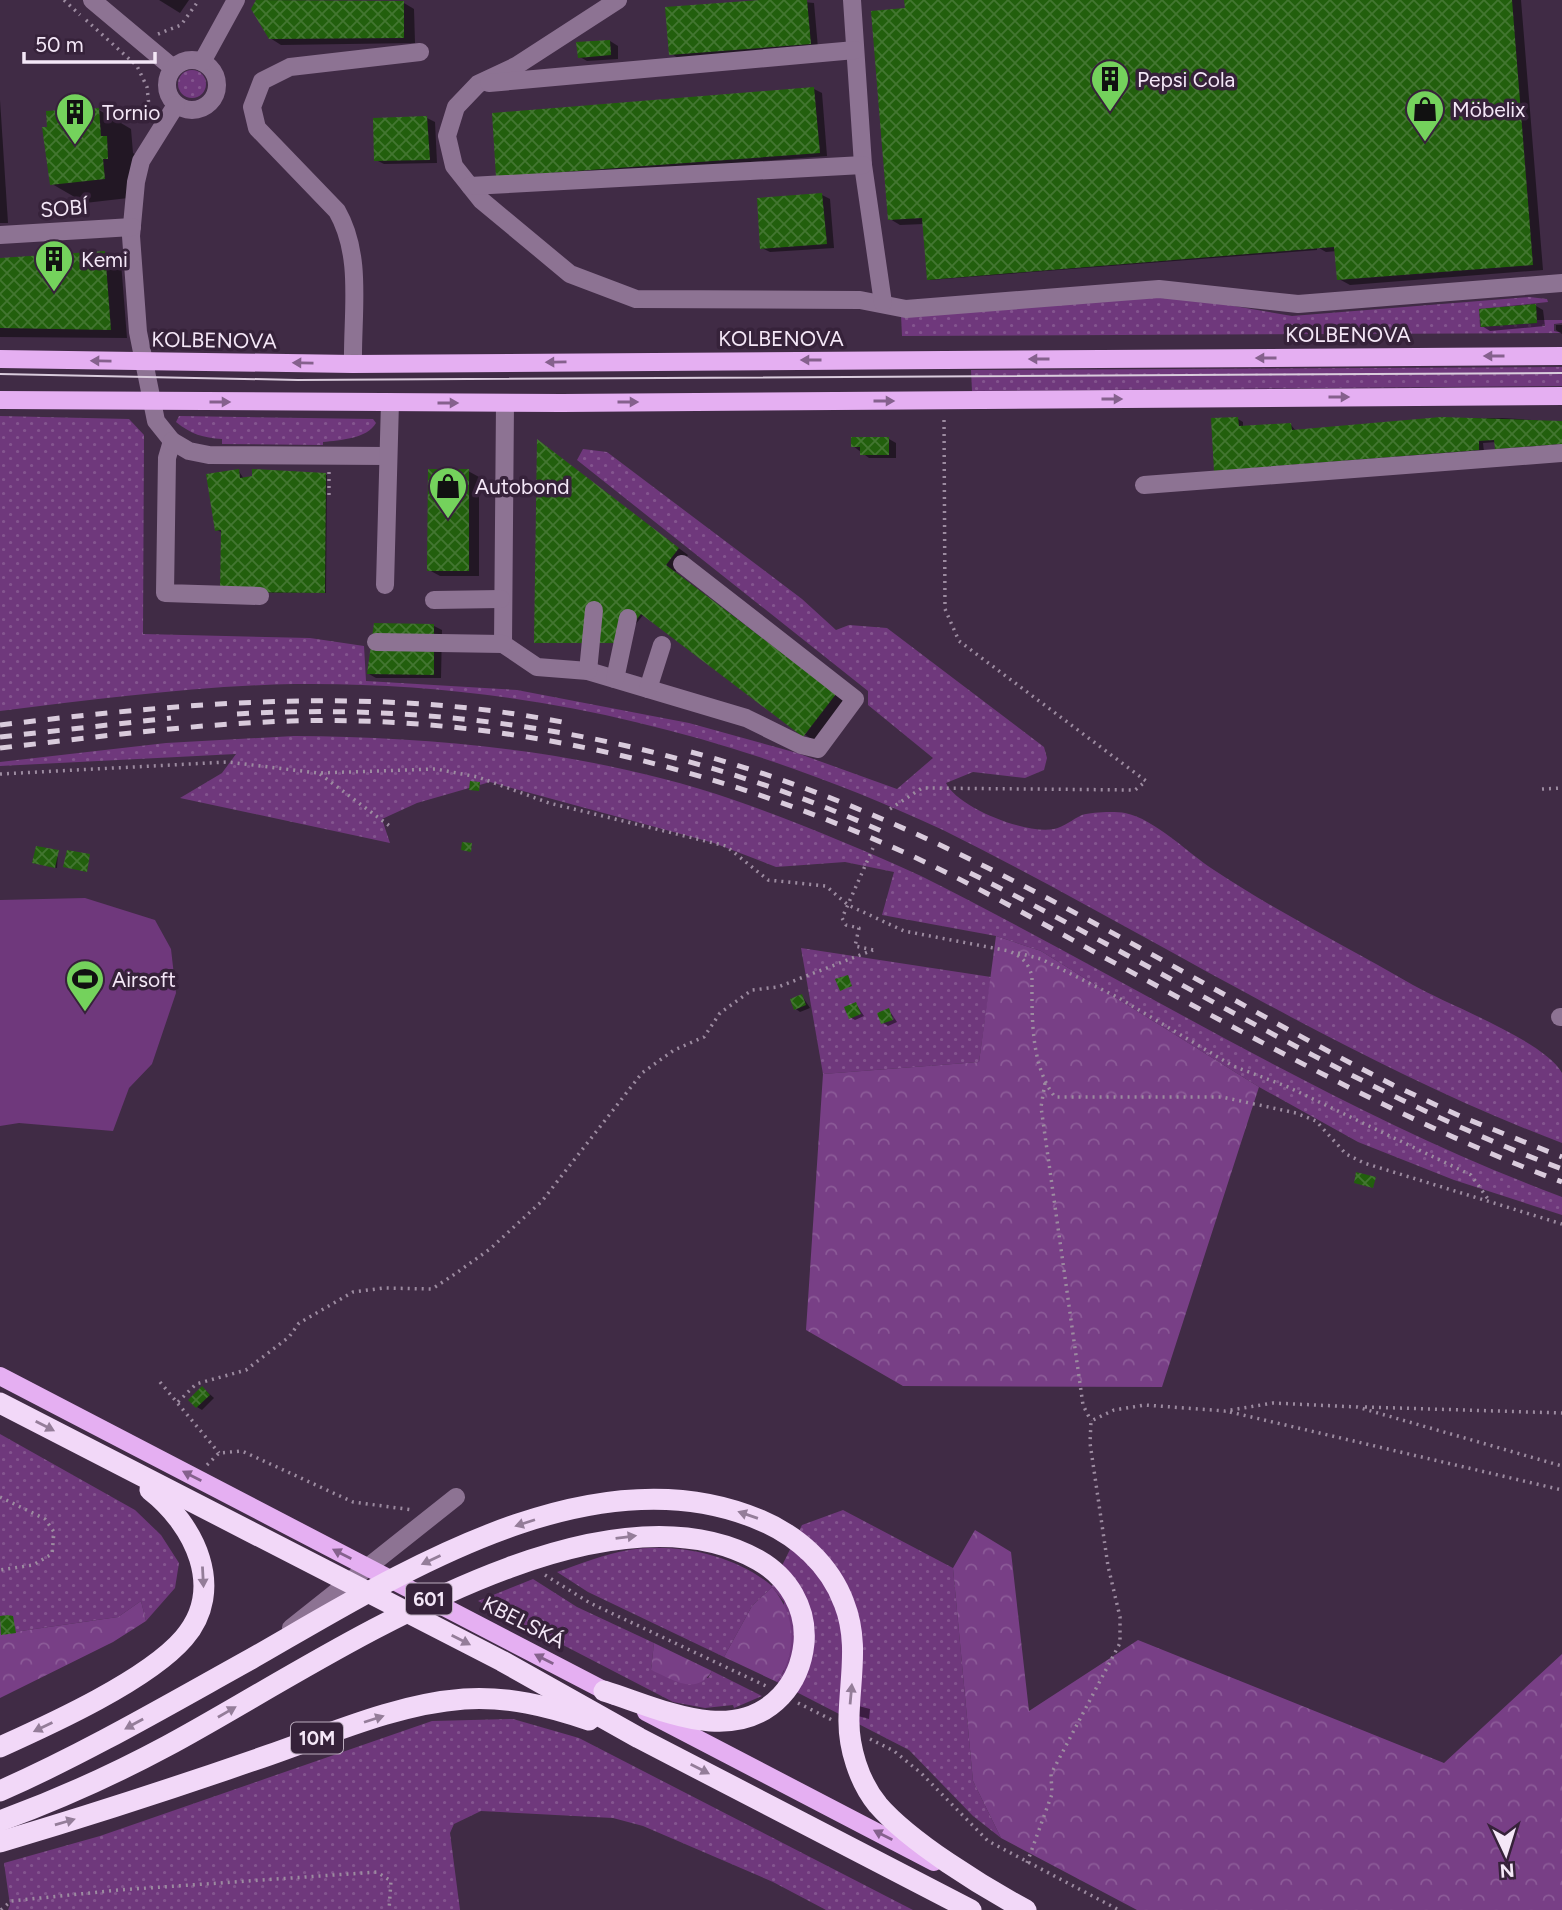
<svg xmlns="http://www.w3.org/2000/svg" width="1562" height="1910" viewBox="0 0 1562 1910" font-family="Figtree,sans-serif">
  <style>
    .grass { fill: url(#grass-dots) }
    .forest { fill: url(#forest-crowns) }
    .pitch { fill: #6f387c }
    .shadow { fill: #0007 }
    .building { fill: url(#building-cross-hatch) }
    .lines { fill: none; stroke-linecap: round; stroke-linejoin: round }
    .path { stroke: #9c8ba0; stroke-width: 3.5; stroke-dasharray: 2 5; stroke-linecap: butt }
    .minor { stroke: #8d7393; stroke-width: 18 }
    .major { stroke: #e5aff2; stroke-width: 18 }
    .highway { stroke: #f2d8f8; stroke-width: 21 }
    .tram { stroke: #d9cbdc; stroke-width: 2 }
    .rail { stroke: #d9cbdc; stroke-width: 5; stroke-dasharray: 12 12; stroke-linecap: butt }
    .oneway { fill: #85618d }
    .oneway2 { fill: #947d99 }
    .labels { text-anchor: middle; dominant-baseline: central; stroke-width: 7; stroke-linejoin: round; paint-order: stroke }
    .shield { fill: #36223a; stroke: #bbacbe; stroke-width: 2 }
    .shield-label { font-size: 19px; font-weight: bold; fill: #f4e7f7 }
    .poi-label { font-size: 21px; fill: #f4e7f7; stroke: #36223a; text-anchor: start }
    .street-label { font-size: 21px; fill: #f4e7f7; stroke: #36223a }
  </style>
  <defs>
    <pattern id="grass-dots" width="8" height="8" patternUnits="userSpaceOnUse" patternTransform="scale(1.75)"><rect width="8" height="8" fill="#6f387c"/><path d="M2 2h.1M6 6h.1" fill="none" stroke="#84558f" stroke-width="1.8" stroke-linecap="round"/></pattern>
    <pattern id="forest-crowns" width="20" height="18" patternUnits="userSpaceOnUse" patternTransform="scale(1.75)"><rect width="20" height="18" fill="#783f86"/><path d="M2 6a3 3 0 1 1 6 0M12 15a3 3 0 1 1 6 0" fill="none" stroke="#8c5b98"/></pattern>
    <pattern id="building-cross-hatch" width="8" height="8" patternUnits="userSpaceOnUse" patternTransform="scale(1.75)"><rect width="8" height="8" fill="#225f0d"/><path d="M0 0l8 8M0 8l8-8" fill="none" stroke="#437631"/></pattern>
  </defs>
  <rect width="100%" height="100%" fill="#402b45"/>
  <g class="grass">
    <circle cx="192" cy="84" r="14"/>
    <path d="M1149 297 1211 302 1292 316 1529 297 1547 299 1548 302 1479 309 1480 327 1537 323V320H1562V323L1554 324V331L1562 333 902 336 901 315Z"/>
    <path d="M1562 367V386L972 391 971 370Z"/>
    <path d="M0 416 129 419 144 435 143 634 310 638 364 646 366 681 517 690 689 723 797 753 897 789 933 758 868 705V691L577 460 583 449 607 452 802 599 836 630 849 625 887 628 1044 747 1047 758 1044 770 1025 778 973 772 946 783C957 807 1026 835 1054 829 1064 827 1073 819 1082 815 1092 812 1114 811 1125 813 1155 819 1189 854 1214 870 1277 912 1347 947 1413 985 1448 1005 1545 1041 1562 1073V1143C1345 1061 1150 933 943 830 736 734 523 681 294 684 196 686 98 699 0 711Z"/>
    <path d="M179 416 373 419 376 423C367 439 340 440 323 442V445L222 444V439C203 438 191 434 176 422Z"/>
    <path d="M294 736C441 737 594 752 734 800 797 822 859 848 921 876 1135 983 1337 1113 1562 1197V1215L1454 1180 1358 1142 1259 1087 1041 951 996 936 882 915 894 872 845 862 776 867 714 843 490 782 417 803 382 819 390 843 180 798 222 773 236 754 0 766V762L166 743Z"/>
    <path d="M801 948 991 977 979 1062 823 1074Z"/>
    <path d="M0 1434 135 1510 161 1535 179 1563 175 1588 146 1621 141 1601 118 1617 0 1634Z"/>
    <path d="M843 1510 953 1568 973 1781 1001 1838 973 1816 909 1750 777 1682 784 1671V1602L772 1587 752 1606 724 1657 588 1592 557 1572C580 1564 605 1554 629 1550 676 1542 736 1555 772 1586L802 1525Z"/>
    <path d="M533 1579 577 1607 654 1643 651 1670 708 1678 712 1671 762 1696 734 1708 733 1705 705 1708 673 1702 478 1601Z"/>
    <path d="M513 1719 579 1738 913 1910H826L773 1882 643 1826 613 1818 481 1811 454 1824 450 1833 460 1910H8L10 1905 4 1863 100 1836 432 1721Z"/>
  </g>
  <g class="forest">
    <path d="M996 936 1041 951 1259 1087 1162 1387 903 1386 806 1330 823 1074 979 1062Z"/>
    <path d="M975 1530 1011 1552 1029 1711 1138 1640 1444 1763 1562 1654V1910H1137L1001 1838 973 1781 953 1568Z"/>
    <path d="M772 1587C796 1615 798 1651 777 1682L724 1657 752 1606Z"/>
    <path d="M141 1601 146 1621 113 1642 0 1698V1634L118 1617Z"/>
    <path d="M654 1643 712 1671C696 1697 672 1679 651 1670Z"/>
  </g>
  <path class="pitch" d="M85 898 155 920 171 949 176 993 152 1064 129 1088 113 1131 19 1123 0 1126V900Z"/>
  <g class="shadow">
    <path d="M159 0H189L180 13Z"/>
    <path d="M258 0 404 3 414 9 415 43 281 45 270 38 253 9Z"/>
    <path d="M783 0 814 3 818 48 678 58 670 53Z"/>
    <path d="M906 0H1521L1543 270 1350 285 1339 279 1337 251 1326 252 1317 247V250L930 280 924 224 900 225 890 219Z"/>
    <path d="M610 41 618 46V59L587 61 580 57Z"/>
    <path d="M814 89 822 93 827 156 505 181Z"/>
    <path d="M0 100 8 223H0Z"/>
    <path d="M99 110 131 129 133 153 139 157 137 197 85 203 52 184Z"/>
    <path d="M427 118 435 122 437 163 384 164 376 160Z"/>
    <path d="M822 195 830 199 834 248 770 252 762 248Z"/>
    <path d="M105 253 121 262 127 338 0 337V260Z"/>
    <path d="M1536 306 1543 310 1545 326 1490 331 1482 326Z"/>
    <path d="M1556 325H1562V334L1556 330Z"/>
    <path d="M1502 418 1562 422V446L1501 451 1497 448 1496 442 1483 443 1484 452 1221 472 1238 419 1243 422V428L1291 425 1296 431 1441 419Z"/>
    <path d="M889 439 896 443V458H869L853 446Z"/>
    <path d="M238 470 244 479 327 475 326 593H227L223 533 217 530Z"/>
    <path d="M468 471 479 477V576H440L429 570Z"/>
    <path d="M633 514 688 555 675 572 845 701 815 742 644 614 620 643 536 642Z"/>
    <path d="M434 626 442 630 441 678H376L369 674Z"/>
    <path d="M58 852 57 868 36 863Z"/>
    <path d="M802 996 810 1008 800 1012 796 1009Z"/>
    <path d="M856 1004 864 1016 855 1020 850 1017Z"/>
    <path d="M889 1010 897 1022 888 1026 883 1023Z"/>
    <path d="M203 1388 214 1398 202 1410 197 1407Z"/>
    <path d="M855 1705 870 1709 869 1719 858 1716Z"/>
  </g>
  <g class="building">
    <path d="M256 0 404 1V38L269 39 251 9Z"/>
    <path d="M760 0H807L811 44 669 55 665 7Z"/>
    <path d="M904 0H1512L1533 265 1337 280 1334 247 927 280 922 218 888 220 871 11 905 8Z"/>
    <path d="M610 40 611 55 578 58 576 42Z"/>
    <path d="M814 87 820 153 496 177 492 113Z"/>
    <path d="M99 108 101 136H107L108 159H103L105 179 50 185 42 127H47L46 111Z"/>
    <path d="M427 116 430 160 374 161 373 118Z"/>
    <path d="M822 193 827 244 760 249 757 198Z"/>
    <path d="M105 251 111 330 0 328V258Z"/>
    <path d="M1536 304 1537 323 1481 327 1479 309Z"/>
    <path d="M1238 417 1239 426 1291 423 1292 430 1441 417 1562 421V444L1495 449 1494 440 1479 441V450L1214 471 1211 418Z"/>
    <path d="M851 437H889V455H860V447H851Z"/>
    <path d="M537 439 679 548 666 565 836 694 803 737 641 614 618 643H534Z"/>
    <path d="M239 469 240 478 252 476V469L326 473 325 593 220 592 221 530 215 531 206 474Z"/>
    <path d="M428 469H469V571H427Z"/>
    <path d="M374 623 434 624V675L367 674Z"/>
    <path d="M470 781 480 782 479 791 469 790Z"/>
    <path d="M462 842 472 843 471 852 461 850Z"/>
    <path d="M36 846 59 850 55 868 32 863Z"/>
    <path d="M67 850 90 854 87 872 63 867Z"/>
    <path d="M848 975 852 986 840 991 835 979Z"/>
    <path d="M802 994 806 1005 794 1010 790 999Z"/>
    <path d="M856 1002 861 1014 849 1019 844 1007Z"/>
    <path d="M889 1008 893 1020 881 1024 877 1013Z"/>
    <path d="M1356 1172 1376 1177 1373 1188 1354 1183Z"/>
    <path d="M202 1386 210 1395 196 1408 188 1400Z"/>
    <path d="M8 1615 13 1616 16 1633 1 1635 0 1616Z"/>
  </g>
  <g class="lines">
    <g class="path">
      <path d="M64 0 80 15"/>
      <path d="M86 20 137 66 147 87 150 116"/>
      <path d="M158 34 181 25 199 0"/>
      <path d="M329 495V471"/>
      <path d="M0 774 228 762 318 773 436 769 478 777 549 803 726 846 768 880 826 886 848 905 904 931 1009 951C1022 957 1028 962 1032 976 1032 1015 1030 1065 1055 1097H1222L1296 1113 1316 1121 1346 1154 1364 1163 1562 1224"/>
      <path d="M320 774 391 827"/>
      <path d="M1542 789 1562 788"/>
      <path d="M890 809 922 788 1135 790 1146 781 959 641 945 609 944 416"/>
      <path d="M873 950 855 946 859 928 846 925 842 918 873 848"/>
      <path d="M1018 953 1041 959 1119 998 1233 1066 1288 1087 1471 1175 1488 1199"/>
      <path d="M1045 1083 1041 1107 1083 1405 1091 1421"/>
      <path d="M160 1382 219 1453"/>
      <path d="M178 1402 196 1384 246 1370 289 1337 299 1323 353 1292 384 1288 432 1289 452 1276 490 1249 542 1201 642 1073 674 1050 704 1037 720 1013 752 990 778 987 873 950"/>
      <path d="M1365 1407 1562 1413"/>
      <path d="M1230 1412 1562 1490"/>
      <path d="M207 1465 219 1453 242 1451 353 1502 413 1510"/>
      <path d="M0 1497 45 1519 54 1532 52 1554 33 1565 0 1570"/>
      <path d="M545 1575 590 1603 766 1686"/>
      <path d="M798 1703 832 1720"/>
      <path d="M870 1739 894 1751 921 1773 988 1841 1119 1910"/>
      <path d="M1027 1863 1052 1794 1051 1774 1120 1643V1617L1108 1566 1090 1443 1091 1421 1114 1410 1145 1405 1225 1411 1273 1403 1357 1407 1562 1466"/>
      <path d="M1 1910 11 1901 119 1890 377 1872 391 1881 389 1910"/>
    </g>
    <g class="minor">
      <path d="M92 0 173 68"/>
      <path d="M618 0 516 66 478 84 456 107 447 136 454 166 481 200 570 274 636 299 860 300 906 309 1159 289 1298 304 1562 283"/>
      <path d="M852 0 863 165 883 303"/>
      <circle cx="192" cy="85" r="25"/>
      <path d="M202 62 236 0"/>
      <path d="M489 83 855 50"/>
      <path d="M176 105 141 161 136 182 131 236 138 332 156 421 172 441 167 458 165 593 260 596"/>
      <path d="M470 186 863 165"/>
      <path d="M0 235 132 227"/>
      <path d="M353 364C352 313 363 256 337 211L257 128 252 107 262 81 290 67 420 52"/>
      <path d="M505 403 503 644 537 667 588 671 746 718 801 745 818 749 855 699 682 564"/>
      <path d="M172 441 189 451 209 455 388 456"/>
      <path d="M1144 485 1562 453"/>
      <path d="M385 585 390 402"/>
      <path d="M434 600 501 599"/>
      <path d="M376 642 503 644"/>
      <path d="M588 671 594 610"/>
      <path d="M615 679 628 618"/>
      <path d="M648 689 662 645"/>
      <path d="M1560 1017H1562"/>
      <path d="M291 1628 456 1497"/>
    </g>
    <g class="major">
      <path d="M0 359 353 364 1562 356"/>
      <path d="M0 400 562 403 1562 396"/>
      <path d="M0 1376 615 1696"/>
      <path d="M646 1712 934 1862"/>
    </g>
    <g class="highway">
      <path d="M0 1403 502 1661 639 1738 971 1910"/>
      <path d="M0 1747C51 1724 148 1680 184 1638 226 1589 195 1525 150 1490"/>
      <path d="M0 1791C86 1753 168 1705 251 1659 393 1578 591 1448 760 1520 798 1536 830 1565 844 1603 859 1641 850 1677 849 1717 848 1747 859 1782 878 1805 910 1842 983 1887 1026 1910"/>
      <path d="M0 1821C57 1800 113 1775 167 1746 312 1669 593 1468 758 1560 788 1577 807 1608 804 1643 802 1663 795 1681 781 1696 733 1747 659 1708 604 1691"/>
      <path d="M0 1842C91 1815 180 1786 269 1755 332 1733 397 1704 464 1699 507 1696 548 1706 589 1720"/>
    </g>
    <path class="tram" d="M0 374 298 380 1562 373"/>
    <g class="rail">
      <path d="M237 714C461 701 683 741 888 834"/>
      <path d="M0 725C191 702 382 685 572 724"/>
      <path d="M0 737 171 718"/>
      <path d="M0 748C97 737 193 724 291 721 493 715 698 762 883 843 957 875 1027 915 1098 954 1250 1036 1400 1121 1562 1182"/>
      <path d="M691 752C943 819 1163 968 1393 1085L1462 1117 1562 1157"/>
      <path d="M970 873C1168 971 1354 1091 1562 1169"/>
    </g>
  </g>
  <defs><path id="oneway-solid" d="M-6-.8H1V-3.2L6.5 0L1 3.2V.8H-6Z" transform="scale(1.75)"/></defs>
  <g class="oneway">
    <use href="#oneway-solid" transform="translate(1494 356) rotate(180)"/>
    <use href="#oneway-solid" transform="translate(1266 358) rotate(180)"/>
    <use href="#oneway-solid" transform="translate(1039 359) rotate(180)"/>
    <use href="#oneway-solid" transform="translate(811 360) rotate(180)"/>
    <use href="#oneway-solid" transform="translate(101 361) rotate(-179)"/>
    <use href="#oneway-solid" transform="translate(556 362) rotate(179)"/>
    <use href="#oneway-solid" transform="translate(303 363) rotate(-179)"/>
    <use href="#oneway-solid" transform="translate(1339 397)"/>
    <use href="#oneway-solid" transform="translate(1112 399)"/>
    <use href="#oneway-solid" transform="translate(884 401)"/>
    <use href="#oneway-solid" transform="translate(220 402)"/>
    <use href="#oneway-solid" transform="translate(628 402)"/>
    <use href="#oneway-solid" transform="translate(448 403)"/>
    <use href="#oneway-solid" transform="translate(192 1476) rotate(-153)"/>
    <use href="#oneway-solid" transform="translate(342 1554) rotate(-153)"/>
    <use href="#oneway-solid" transform="translate(544 1659) rotate(-153)"/>
    <use href="#oneway-solid" transform="translate(883 1835) rotate(-153)"/>
  </g>
  <g class="oneway2">
    <use href="#oneway-solid" transform="translate(45 1426) rotate(27)"/>
    <use href="#oneway-solid" transform="translate(748 1515) rotate(-161)"/>
    <use href="#oneway-solid" transform="translate(525 1523) rotate(162)"/>
    <use href="#oneway-solid" transform="translate(626 1537) rotate(-7)"/>
    <use href="#oneway-solid" transform="translate(431 1560) rotate(155)"/>
    <use href="#oneway-solid" transform="translate(203 1577) rotate(87)"/>
    <use href="#oneway-solid" transform="translate(461 1640) rotate(27)"/>
    <use href="#oneway-solid" transform="translate(851 1694) rotate(-85)"/>
    <use href="#oneway-solid" transform="translate(227 1712) rotate(-30)"/>
    <use href="#oneway-solid" transform="translate(374 1719) rotate(-18)"/>
    <use href="#oneway-solid" transform="translate(134 1724) rotate(151)"/>
    <use href="#oneway-solid" transform="translate(43 1727) rotate(154)"/>
    <use href="#oneway-solid" transform="translate(700 1769) rotate(27)"/>
    <use href="#oneway-solid" transform="translate(65 1822) rotate(-16)"/>
  </g>
  <defs>
    <symbol id="building-pin" viewBox="-11 -11 22 30"><path d="M0 17L-7.5 6A9.5 9.5 0 1 1 7.5 6Z" fill="#74d25c" stroke="#36223a"/><path d="M-4-6H4V6H1V3H-1V6H-4ZM-2.5-4.3h1.7v1.8h-1.7ZM.8-4.3h1.7v1.8H.8ZM-2.5-1h1.7V.8h-1.7ZM.8-1h1.7V.8H.8Z" fill="#111"/></symbol>
    <symbol id="shop-pin" viewBox="-11 -11 22 30"><path d="M0 17L-7.5 6A9.5 9.5 0 1 1 7.5 6Z" fill="#74d25c" stroke="#36223a"/><path d="M-5-2.5h2.3a2.7 3.5 0 0 1 5.4 0H5L5.5 6h-11ZM-1.5-2.5h3a1.5 2.3 0 0 0-3 0Z" fill="#111"/></symbol>
    <symbol id="stadium-pin" viewBox="-11 -11 22 30"><path d="M0 17L-7.5 6A9.5 9.5 0 1 1 7.5 6Z" fill="#74d25c" stroke="#36223a"/><path d="M0-5a6.5 5 0 1 0 0 10a6.5 5 0 1 0 0-10ZM-3.5-1.8h7v3.6h-7Z" fill="#111"/></symbol>
  </defs>
  <g fill-rule="evenodd">
    <use href="#building-pin" x="1088" y="57" width="44" height="60"/>
    <use href="#shop-pin" x="1403" y="87" width="44" height="60"/>
    <use href="#building-pin" x="53" y="90" width="44" height="60"/>
    <use href="#building-pin" x="32" y="237" width="44" height="60"/>
    <use href="#shop-pin" x="426" y="464" width="44" height="60"/>
    <use href="#stadium-pin" x="63" y="957" width="44" height="60"/>
  </g>
  <g class="labels">
    <g class="shield">
      <rect x="406" y="1583.5" width="46" height="31" rx="5"/>
      <rect x="291" y="1722.5" width="52" height="31" rx="5"/>
    </g>
    <g class="shield-label">
      <text x="429" y="1599">601</text>
      <text x="317" y="1738">10M</text>
    </g>
    <g class="poi-label">
      <text x="1137" y="79">Pepsi Cola</text>
      <text x="1452" y="109">Möbelix</text>
      <text x="102" y="112">Tornio</text>
      <text x="81" y="259">Kemi</text>
      <text x="475" y="486">Autobond</text>
      <text x="112" y="979">Airsoft</text>
    </g>
    <g class="street-label">
      <text transform="translate(64 208) rotate(-4)">SOBÍ</text>
      <text x="1348" y="334">KOLBENOVA</text>
      <text x="781" y="338">KOLBENOVA</text>
      <text transform="translate(214 340) rotate(1)">KOLBENOVA</text>
      <text transform="translate(524 1622) rotate(27)">KBELSKÁ</text>
    </g>
  </g>
  <g transform="translate(1506 1854) rotate(176)" stroke="#36223a" stroke-width="5" paint-order="stroke">
  <path d="M0-5L12 26L0 18L-12 26Z" fill="#f4e7f7"/>
  <text y="-10" font-size="19" font-weight="bold" text-anchor="middle" fill="#f4e7f7">N</text>
  </g>
  <path d="M24 52v10h131v-10" fill="none" stroke="#f4e7f7" stroke-width="3.5"/>
  <text x="35" y="52" font-size="21" fill="#f4e7f7" stroke="#36223a" stroke-width="5" paint-order="stroke">50 m</text>
</svg>
